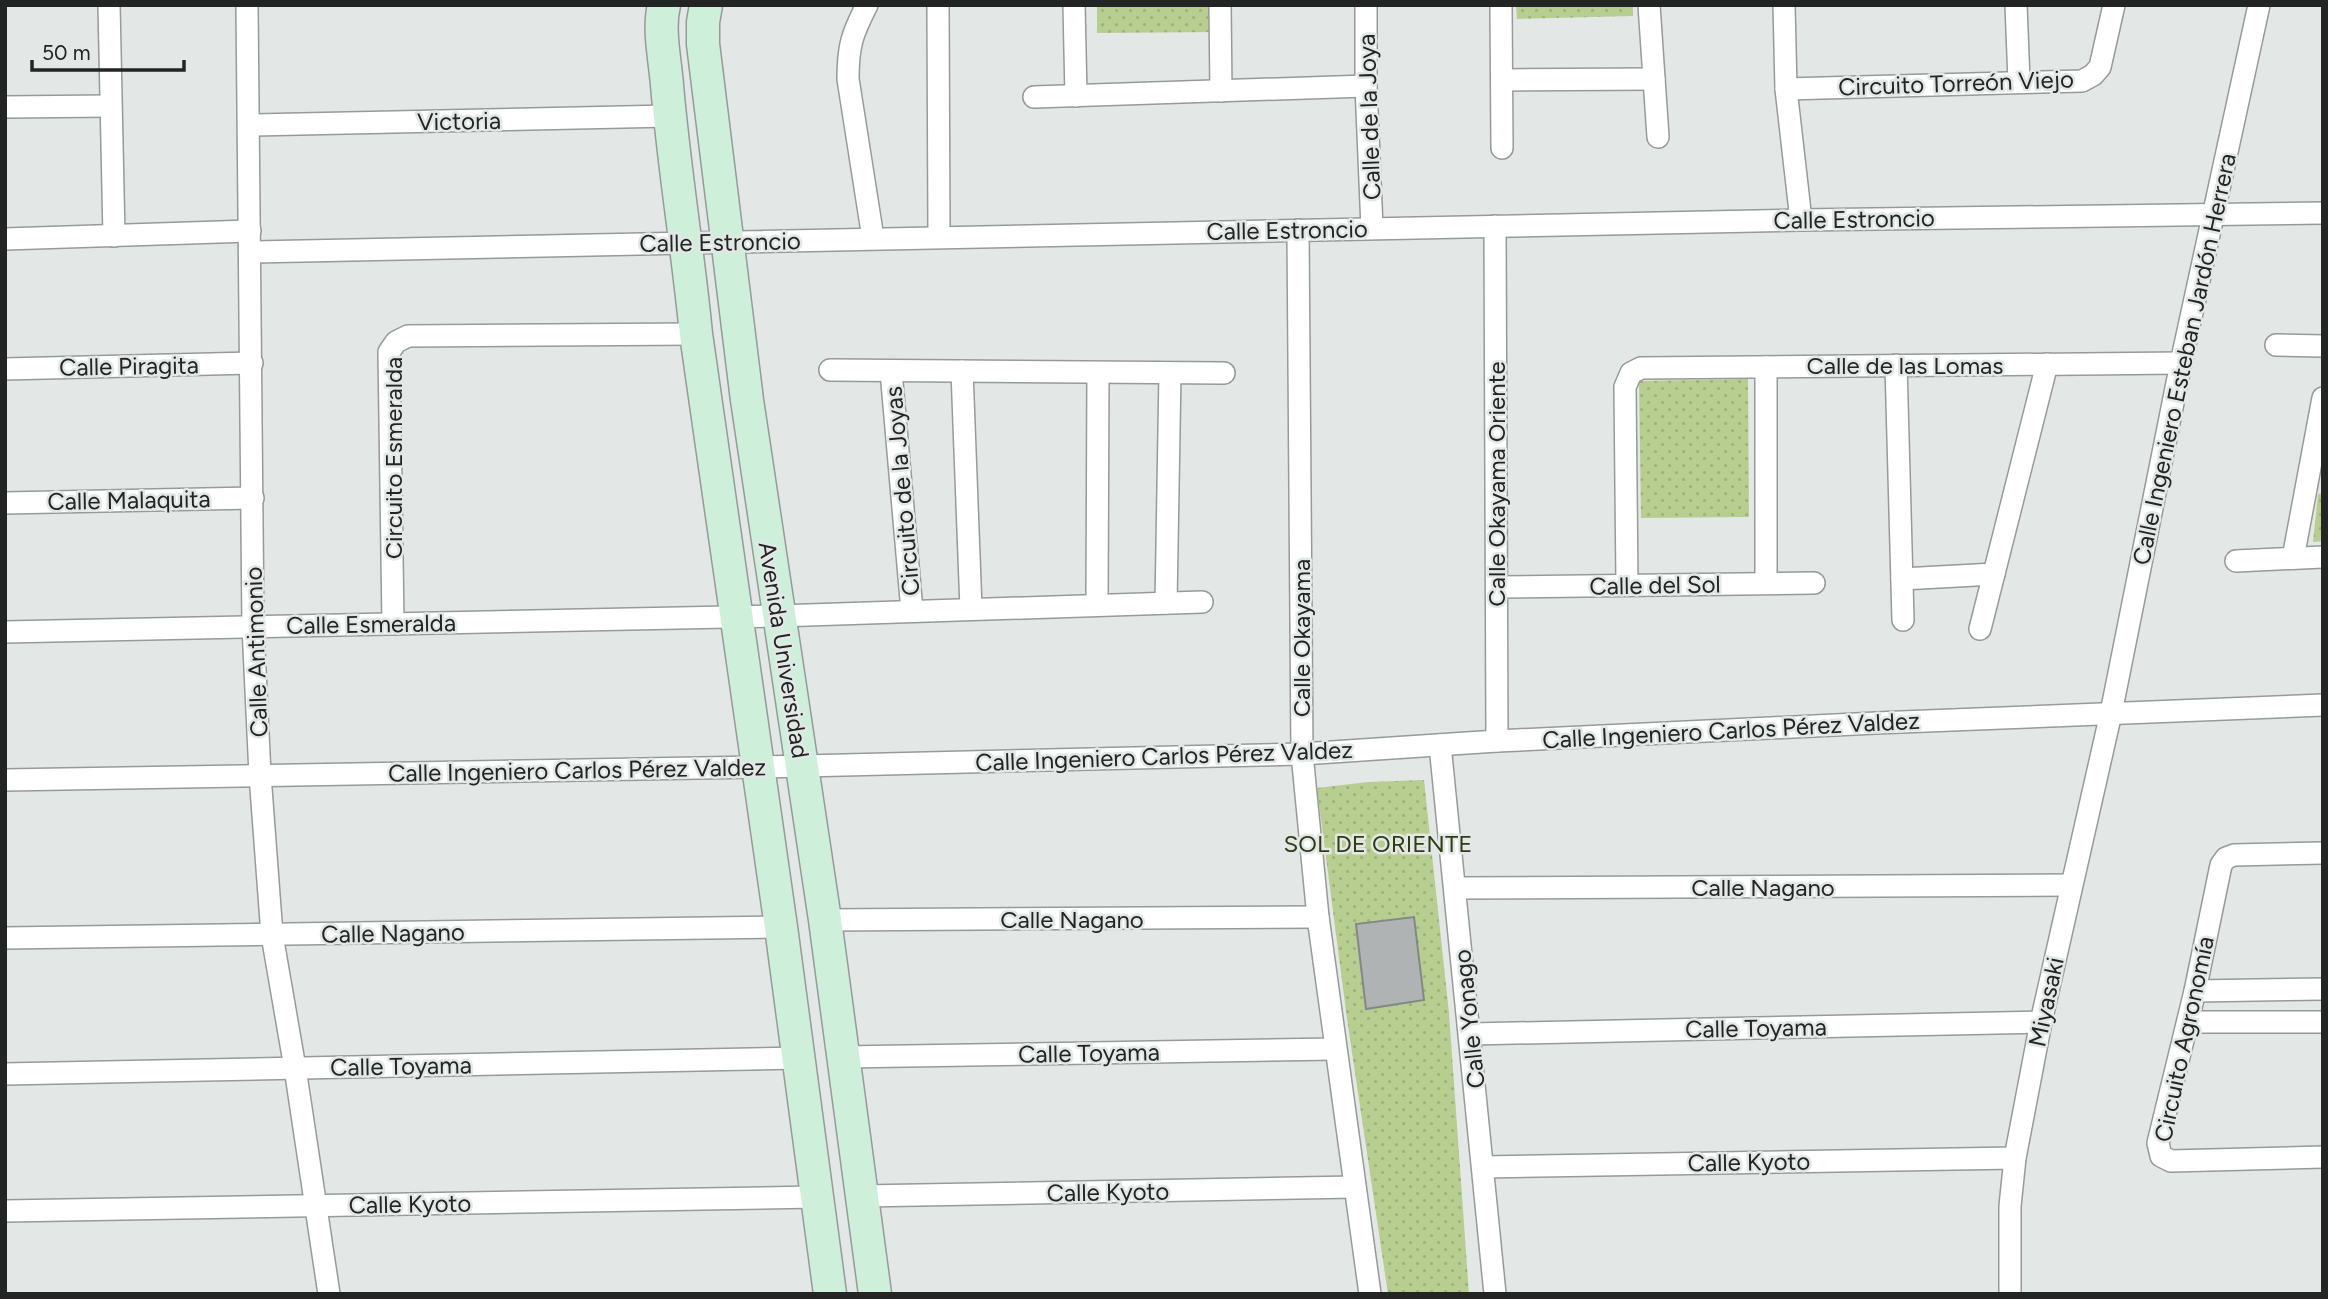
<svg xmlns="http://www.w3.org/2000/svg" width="2328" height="1299" viewBox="0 0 2328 1299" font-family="Figtree,sans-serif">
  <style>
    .park { fill: url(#park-dots) }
    .building { fill: #afb3b4; stroke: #838788; stroke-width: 2 }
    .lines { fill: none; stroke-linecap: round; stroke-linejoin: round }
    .street-casing { stroke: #969a99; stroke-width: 24 }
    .secondary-casing { stroke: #969a99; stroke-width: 35 }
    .street { stroke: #fff; stroke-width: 21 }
    .secondary { stroke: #ceefd9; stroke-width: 32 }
    .labels { text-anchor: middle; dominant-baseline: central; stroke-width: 5; stroke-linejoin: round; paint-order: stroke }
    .street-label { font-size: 24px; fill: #232524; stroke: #e3e8e7 }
    .park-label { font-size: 24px; fill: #2f3c15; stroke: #e3e8e7 }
  </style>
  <defs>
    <pattern id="park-dots" width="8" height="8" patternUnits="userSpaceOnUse" patternTransform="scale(1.75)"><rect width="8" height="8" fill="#b7ce90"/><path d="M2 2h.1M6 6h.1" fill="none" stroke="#9db17c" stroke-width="1.8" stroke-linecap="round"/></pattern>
  </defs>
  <rect width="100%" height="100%" fill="#e3e8e7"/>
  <g class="park">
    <path d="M1097 5H1221V32L1097 33Z"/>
    <path d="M1516 5H1633V16L1517 19Z"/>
    <path d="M1748 379 1749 517 1641 518 1639 381Z"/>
    <path d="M2323 493V541L2313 542 2318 494Z"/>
    <path d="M1424 780 1449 1013 1469 1294H1388L1347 1019 1317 788 1368 782Z"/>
  </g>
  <path class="building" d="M1414 917 1424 1000 1366 1009 1356 924Z"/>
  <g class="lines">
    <defs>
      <g id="street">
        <path d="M109 5 114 236"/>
        <path d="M247 5 253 627 260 775 272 935 295 1068 329 1294"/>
        <path d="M867 5C852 34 848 46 848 79L873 238"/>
        <path d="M938 5 939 237"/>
        <path d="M1074 5 1076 96"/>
        <path d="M1220 5 1221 91"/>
        <path d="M1366 5V86L1372 228"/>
        <path d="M1501 5 1502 148"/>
        <path d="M1649 5 1658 137"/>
        <path d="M1784 5 1786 89 1801 220"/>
        <path d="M2016 5 2019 81"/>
        <path d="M1502 80 1654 79"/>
        <path d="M1786 89 2082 81 2093 75 2100 67 2114 5"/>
        <path d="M1034 97 1366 86"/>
        <path d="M5 107 110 106"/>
        <path d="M249 125 669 116"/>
        <path d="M1495 226 1497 741"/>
        <path d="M1298 230 1302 754 1318 917 1370 1294"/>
        <path d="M5 239 250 231"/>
        <path d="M251 252 1801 220 2323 213"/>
        <path d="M2276 345 2323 346"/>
        <path d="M1896 365 1903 620"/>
        <path d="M1766 367V583"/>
        <path d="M5 369 252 363"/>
        <path d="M830 370 1224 373"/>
        <path d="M891 371 912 611"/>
        <path d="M962 371 971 609"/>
        <path d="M5 503 253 498"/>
        <path d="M2293 558 2323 398"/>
        <path d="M2236 561 2323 557"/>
        <path d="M1902 579 1994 574"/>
        <path d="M1627 585 1625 387 1631 373 1641 368 2181 363"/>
        <path d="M1497 587 1814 583"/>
        <path d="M1166 603 1170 373"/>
        <path d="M1097 605 1098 373"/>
        <path d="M393 624 389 352 396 342 408 336 696 334"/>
        <path d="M1980 629 2047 364"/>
        <path d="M5 632 778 616 1202 602"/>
        <path d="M1440 745 1495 1294"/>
        <path d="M5 780 758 767 1302 754 1497 741 1876 723 2323 705"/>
        <path d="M2323 853 2234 855 2226 858 2221 865 2195 991 2158 1143 2161 1156 2171 1161 2323 1157"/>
        <path d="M1456 888 2071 885"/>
        <path d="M825 920 1318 917"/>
        <path d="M5 938 781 927"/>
        <path d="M2195 991 2323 989"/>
        <path d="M2188 1022H2323"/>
        <path d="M1471 1034 2041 1022"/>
        <path d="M843 1057 1335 1049"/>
        <path d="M5 1074 798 1058"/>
        <path d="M1483 1167 2015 1158"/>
        <path d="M862 1196 1355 1187"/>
        <path d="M5 1211 816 1197"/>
        <path d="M2010 1294V1206L2015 1158 2041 1022 2111 713 2181 363 2259 5"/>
      </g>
      <g id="secondary">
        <path d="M664 5C658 30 665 59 667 85 674 168 688 251 696 334L781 927 830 1294"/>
        <path d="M706 5 703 22V44L747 400 825 920 875 1294"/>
      </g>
    </defs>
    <use href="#street" class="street-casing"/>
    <use href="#secondary" class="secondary-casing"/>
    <use href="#street" class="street"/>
    <use href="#secondary" class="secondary"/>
  </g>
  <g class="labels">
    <g class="street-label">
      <text transform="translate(1956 83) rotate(-2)">Circuito Torreón Viejo</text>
      <text transform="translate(1369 117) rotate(-92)">Calle de la Joya</text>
      <text transform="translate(459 121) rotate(-1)">Victoria</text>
      <text transform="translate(1854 219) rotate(-1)">Calle Estroncio</text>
      <text transform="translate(1287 230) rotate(-1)">Calle Estroncio</text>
      <text transform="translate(720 242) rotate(-1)">Calle Estroncio</text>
      <text transform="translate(2184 359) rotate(-78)">Calle Ingeniero Esteban Jardón Herrera</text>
      <text x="1905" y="365">Calle de las Lomas</text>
      <text transform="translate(129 366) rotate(-1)">Calle Piragita</text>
      <text transform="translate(393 458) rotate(-90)">Circuito Esmeralda</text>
      <text transform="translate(1496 484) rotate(-90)">Calle Okayama Oriente</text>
      <text transform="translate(902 491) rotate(-95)">Circuito de la Joyas</text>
      <text transform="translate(129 500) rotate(-1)">Calle Malaquita</text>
      <text transform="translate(1655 585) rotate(-1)">Calle del Sol</text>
      <text transform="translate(371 624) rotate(-1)">Calle Esmeralda</text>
      <text transform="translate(1301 638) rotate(-90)">Calle Okayama</text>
      <text transform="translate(784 650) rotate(81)">Avenida Universidad</text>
      <text transform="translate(256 652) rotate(-92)">Calle Antimonio</text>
      <text transform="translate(1731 730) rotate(-3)">Calle Ingeniero Carlos Pérez Valdez</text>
      <text transform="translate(1164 756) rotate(-2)">Calle Ingeniero Carlos Pérez Valdez</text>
      <text transform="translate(577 770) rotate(-1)">Calle Ingeniero Carlos Pérez Valdez</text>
      <text x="1763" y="887">Calle Nagano</text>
      <text x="1072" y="919">Calle Nagano</text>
      <text transform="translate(393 933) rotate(-1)">Calle Nagano</text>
      <text transform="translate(2046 1002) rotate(-78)">Miyasaki</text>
      <text transform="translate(1469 1019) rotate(-96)">Calle Yonago</text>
      <text transform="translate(1756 1028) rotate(-1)">Calle Toyama</text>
      <text transform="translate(2184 1039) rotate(-78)">Circuito Agronomía</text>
      <text transform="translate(1089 1053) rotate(-1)">Calle Toyama</text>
      <text transform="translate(401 1066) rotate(-1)">Calle Toyama</text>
      <text transform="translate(1749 1162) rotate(-1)">Calle Kyoto</text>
      <text transform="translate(1108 1192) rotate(-1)">Calle Kyoto</text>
      <text transform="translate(410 1204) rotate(-1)">Calle Kyoto</text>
    </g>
    <g class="park-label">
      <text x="1378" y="843">SOL DE ORIENTE</text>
    </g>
  </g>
  <rect width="2328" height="1299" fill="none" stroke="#232524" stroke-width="14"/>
  <path d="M32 60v10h152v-10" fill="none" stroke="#232524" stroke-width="3.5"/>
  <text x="42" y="60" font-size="21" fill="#232524" stroke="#e3e8e7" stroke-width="5" paint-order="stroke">50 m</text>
</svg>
